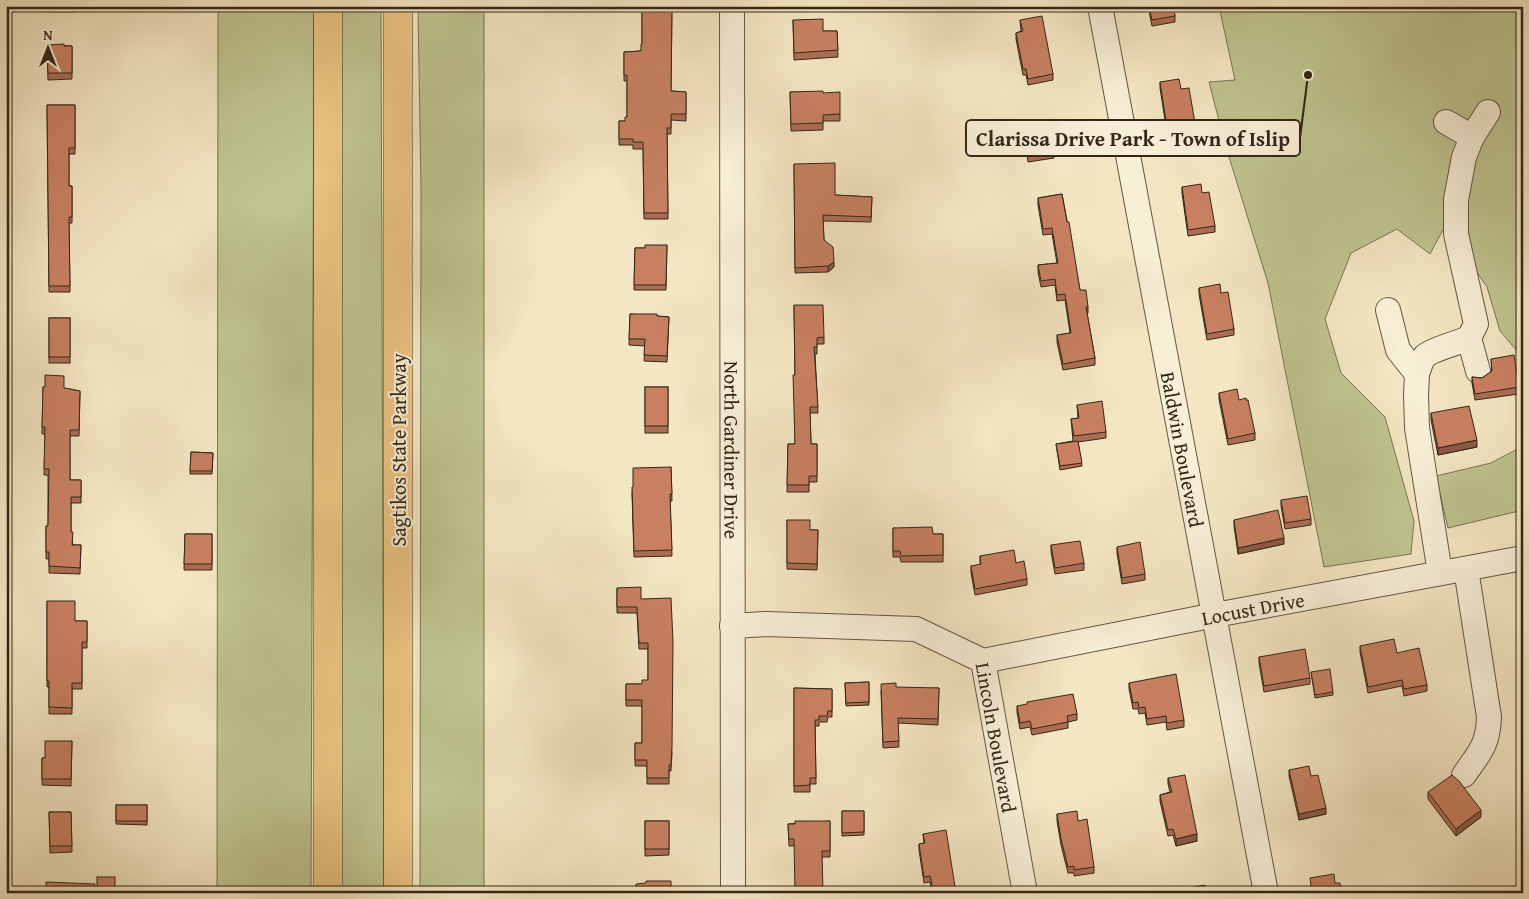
<svg xmlns="http://www.w3.org/2000/svg" width="1529" height="899" viewBox="0 0 1529 899" font-family="'Gentium Book Plus',serif">
  <style>
    .green { fill: #bfc490; stroke: #797554 }
    .lines { fill: none; stroke-linecap: round; stroke-linejoin: round }
    .minor-casing { stroke: #635643; stroke-width: 26 }
    .highway-casing { stroke: #332619; stroke-width: 29 }
    .minor { stroke: #f8efd7; stroke-width: 24 }
    .highway { stroke: #eac381; stroke-width: 28 }
    .wall { fill: #ac6e53; stroke: #332619 }
    .shaded-wall { fill: #8c5a44; stroke: #332619 }
    .building { fill: #c88061; stroke: #332619 }
    .labels { text-anchor: middle; dominant-baseline: central; stroke-width: 4; stroke-linejoin: round; paint-order: stroke }
    .street-label { font-size: 20px; fill: #332619; stroke: #f8efd7 }
    .leader { fill: none; stroke: #332619; stroke-width: 2 }
    .callout-dot { fill: #332619; stroke: #f8efd7; stroke-width: 2 }
    .callout { fill: #f8efd7; stroke: #332619; stroke-width: 2 }
    .callout-label { font-size: 21px; text-anchor: middle; font-weight: bold; fill: #332619 }
  </style>
  <rect width="100%" height="100%" fill="#f4e6c2"/>
  <filter id="stains"><feTurbulence type="fractalNoise" baseFrequency=".004" numOctaves="4"/><feColorMatrix values="0 0 0 0 .2 0 0 0 0 .09 0 0 0 0 .02 0 0 0 .5 -.17"/></filter>
  <radialGradient id="worn" r=".72"><stop offset=".6" stop-color="#630" stop-opacity="0"/><stop offset="1" stop-color="#630" stop-opacity=".3"/></radialGradient>
  <g class="green">
    <path d="M218 6H314L311 893H217Z"/>
    <path d="M341 6H381L384 893H341Z"/>
    <path d="M418 6H484V893H420L421 189Z"/>
    <path d="M1219 6H1523V358L1500 331 1487 287 1445 226 1430 254 1397 229 1351 253 1325 319 1341 373 1385 417 1414 521 1411 554 1324 567 1268 283 1225 144 1209 82 1235 80Z"/>
    <path d="M1523 446V510L1448 528 1436 476 1491 463Z"/>
  </g>
  <g class="lines">
    <defs>
      <g id="minor">
        <path id="s1" d="M732 6 733 893"/>
        <path id="s2" d="M1100 6 1266 893"/>
        <path d="M1446 122 1472 137 1464 157 1456 200V234L1476 324 1469 338"/>
        <path d="M1472 137 1488 112"/>
        <path d="M1388 310 1398 350 1417 374 1416 395 1417 428 1440 573"/>
        <path d="M1417 374C1419 369 1421 360 1425 356 1433 349 1458 343 1469 338L1478 371"/>
        <path id="s3" d="M732 626 766 624 916 629 983 661 1025 893"/>
        <path id="s4" d="M983 661 1215 615 1523 558"/>
        <path d="M1464 775C1479 753 1488 746 1489 717L1466 569"/>
      </g>
      <g id="highway">
        <path d="M328 6V893"/>
        <path d="M398 6V893"/>
      </g>
    </defs>
    <use href="#minor" class="minor-casing"/>
    <use href="#highway" class="highway-casing"/>
    <use href="#minor" class="minor"/>
    <use href="#highway" class="highway"/>
  </g>
  <g class="wall">
    <rect x="47" y="6" width="28" height="6"/>
    <path d="M622 6H672L671 91 686 92V121L671 120V134H667L668 219H644L643 149H633V145H619V121H625L627 117V81H624V52L641 51 642 44V11H622Z"/>
    <path d="M1148 6H1173L1175 16V22L1152 26Z"/>
    <path d="M793 20 823 31H837L838 57 794 60Z"/>
    <path d="M1020 20 1053 74V80L1028 85 1026 75H1023L1016 39V33L1021 31Z"/>
    <path d="M47 45 72 46V79L48 80Z"/>
    <path d="M1160 82 1181 89 1195 123V129L1167 133 1160 88Z"/>
    <path d="M790 92 823 93 840 114V121H823V130L791 131Z"/>
    <path d="M47 105H75V154H69V186H72V223H69L70 292H49Z"/>
    <path d="M1024 127 1054 152V158L1028 162 1024 133Z"/>
    <path d="M794 164 835 195 872 197 871 222 823 221 824 240 834 267 828 272 795 273Z"/>
    <path d="M1182 187 1202 193 1215 226V232L1188 236 1182 193Z"/>
    <path d="M1062 194 1080 290 1088 307V313H1087L1095 358V365L1063 370 1057 342V335L1070 333 1065 300 1057 301 1055 285 1041 287 1038 272V265L1057 263 1052 234 1043 235 1038 205V198Z"/>
    <path d="M667 245 666 290H634L635 248H645Z"/>
    <path d="M1199 288 1221 293 1234 329V335L1207 340 1199 294Z"/>
    <path d="M794 305 824 337V344H817V354H815L818 413H810L811 444H817V482H809V492H787L788 444H795V375Z"/>
    <path d="M630 314 657 316 669 317 667 362 644 361 645 346 629 345Z"/>
    <rect x="49" y="318" width="21" height="45"/>
    <path d="M1491 359 1519 387V394L1475 400 1472 383V377L1482 378 1492 371Z"/>
    <path d="M43 387 64 388 80 391 79 436H70V480H81V503H71V532L73 545H81L80 574 49 573V559H46V526H48V475H44L45 434H42Z"/>
    <rect x="645" y="387" width="23" height="46"/>
    <path d="M1219 393 1239 400 1255 433V440L1228 445 1219 399Z"/>
    <path d="M1077 405 1106 432V438L1078 442 1082 466 1060 470 1056 444 1073 441 1071 419 1078 418Z"/>
    <path d="M1431 413 1477 447 1438 455 1431 420Z"/>
    <path d="M191 452 213 453 212 474H190Z"/>
    <path d="M671 467 672 501H670L672 556 634 557 632 493 633 487Z"/>
    <path d="M1281 500 1311 519V525L1285 529 1281 506Z"/>
    <path d="M787 520 810 530H818L817 570 787 569Z"/>
    <path d="M1234 520 1284 544 1238 554 1234 526Z"/>
    <path d="M893 528 933 534H943V562H901L900 557H893Z"/>
    <path d="M185 534H212V570H184Z"/>
    <path d="M1051 545 1084 563V570L1055 574 1051 552Z"/>
    <path d="M1117 547 1145 574V580L1122 584 1117 553Z"/>
    <path d="M980 556 1016 563 1027 579V585L975 595 971 573V566L980 565Z"/>
    <path d="M617 588 641 599 672 753 671 771H669V784H647V766H635V743H642V706H626V684H642L648 680V649H639L637 613H617Z"/>
    <path d="M47 601 75 621H87V648H82V689H72V714H49V687H47Z"/>
    <path d="M1360 646 1397 653 1427 685V691L1404 696 1402 686 1368 693 1360 652Z"/>
    <path d="M1259 657 1310 678V684L1264 692 1259 663Z"/>
    <path d="M1311 672 1333 692V695L1315 698Z"/>
    <path d="M869 682V705L846 706 845 683Z"/>
    <path d="M1129 683 1184 720V727L1167 730 1166 722 1147 725 1145 713 1139 714 1138 709H1133L1129 689Z"/>
    <path d="M794 688 832 689V717H828L827 722H819V726H815L816 784H810V792H794Z"/>
    <path d="M939 688 938 725 898 723 899 747 883 748 881 690Z"/>
    <path d="M1017 706 1077 714V720L1068 722V728L1032 735 1030 727 1020 729 1017 712Z"/>
    <path d="M72 741 71 786 42 785V758H45Z"/>
    <path d="M1289 770 1311 776 1326 814 1299 820 1289 776Z"/>
    <path d="M1168 778 1197 841 1176 846 1173 835 1168 836 1160 801V795L1170 792 1168 784Z"/>
    <path d="M1428 792 1481 817 1456 836 1428 799Z"/>
    <path d="M116 805H147V825L116 824Z"/>
    <path d="M842 811H864V835L842 836Z"/>
    <path d="M49 812H71L72 852 50 853Z"/>
    <path d="M1057 814 1078 821 1094 867V873L1074 876V873H1068L1061 845 1057 821Z"/>
    <path d="M645 821H669V855L645 856Z"/>
    <path d="M830 821V857H822L794 846H789L788 824Z"/>
    <path d="M923 834 956 893H932L930 882 924 883 919 850V844L924 843Z"/>
  </g>
  <g class="shaded-wall">
    <path d="M834 262V267L828 272V266Z"/>
    <path d="M1477 440V447L1438 455V448Z"/>
    <path d="M1284 538V544L1238 554V548Z"/>
    <path d="M1326 808V814L1299 820V814Z"/>
    <path d="M1481 810V817L1456 836V829Z"/>
    <path d="M1197 834V841L1176 846V839Z"/>
  </g>
  <g class="building">
    <path d="M642 6H672L671 91 686 92V114H671V128H667L668 213H644L643 142H633V139H619V121H625V117H627V75H624V52L641 51V44H642Z"/>
    <path d="M1149 6H1173L1175 16 1152 20Z"/>
    <path d="M1042 16 1053 74 1028 79 1026 69H1023L1016 33 1023 31 1020 20Z"/>
    <path d="M823 19V31H837L838 50 794 53 793 20Z"/>
    <path d="M64 44V46H72V73H48L47 45Z"/>
    <path d="M1179 79 1181 89 1189 88 1195 123 1167 127 1160 82Z"/>
    <path d="M823 91V93L840 92V114L823 115V123L791 124 790 92Z"/>
    <path d="M47 105H75V148H69V186H72V217H69L70 286H49Z"/>
    <path d="M835 163V195L872 197 871 217 823 215 824 240 833 247 834 262 828 266 795 268 794 164Z"/>
    <path d="M1201 184 1202 193 1209 192 1215 226 1188 230 1182 187Z"/>
    <path d="M1062 194 1067 222H1069L1080 290H1086L1088 307H1086L1095 358 1063 364 1057 335 1071 333 1065 294 1057 295 1055 279 1041 281 1038 265 1058 263 1052 228 1043 229 1038 198Z"/>
    <path d="M645 245H667L666 285H634L635 248H645Z"/>
    <path d="M1220 284 1221 293 1228 292 1234 329 1207 334 1199 288Z"/>
    <path d="M794 305H823L824 337 817 338V347H814L818 407H810L811 444H817V476H809V485H787L788 444H795L793 375H795Z"/>
    <path d="M630 314H657V316L669 317 667 356 644 355 645 339H629Z"/>
    <rect x="49" y="318" width="21" height="39"/>
    <path d="M1514 355 1519 387 1475 394 1472 377 1482 378 1492 371 1491 359Z"/>
    <path d="M45 375 64 376V388L80 391 79 430H70V480H81V497H71V532H73L72 545H81L80 568 49 566V552H46V526H48L49 469H44L45 427H42L43 387H45Z"/>
    <rect x="645" y="387" width="23" height="39"/>
    <path d="M1237 389 1239 400 1246 398V400H1248L1255 433 1228 439 1219 393Z"/>
    <path d="M1102 401 1106 432 1074 436 1071 419 1079 418 1077 405Z"/>
    <path d="M1469 406 1477 440 1438 448 1431 413Z"/>
    <path d="M1078 441 1082 463 1060 466 1056 444Z"/>
    <path d="M191 452 213 453 212 471H190Z"/>
    <path d="M671 467 672 494H670L672 550 634 551 632 487H633V468Z"/>
    <path d="M1307 496 1311 519 1285 523 1281 500Z"/>
    <path d="M1278 510 1284 538 1238 548 1234 520Z"/>
    <path d="M787 520H810V530H818L817 564 787 563Z"/>
    <path d="M932 527 933 534H943V555L901 556 900 551H893V528Z"/>
    <path d="M185 534H212V564H184Z"/>
    <path d="M1080 541 1084 563 1055 568 1051 545Z"/>
    <path d="M1140 542 1145 574 1122 578 1117 547Z"/>
    <path d="M1014 550 1016 563 1024 561 1027 579 975 589 971 566 981 564 980 556Z"/>
    <path d="M641 587V599L671 598 673 642 672 747 671 765H669V778H647V760H635V743H642V700H626V684H642V680H648V643H639L637 607H617V588Z"/>
    <path d="M47 601H75V621H87V642H82V683H72V708L49 707V681H47Z"/>
    <path d="M1394 639 1397 653 1419 648 1427 685 1404 689 1402 680 1368 687 1360 646Z"/>
    <path d="M1305 649 1310 678 1264 686 1259 657Z"/>
    <path d="M1330 669 1333 692 1315 695 1311 672Z"/>
    <path d="M1176 674 1184 720 1167 723 1166 716 1147 719 1145 707 1139 708 1138 702 1133 703 1129 683Z"/>
    <path d="M869 682V702L846 703 845 683Z"/>
    <path d="M896 683V687L939 688 938 719 898 718 899 741 883 742 881 684Z"/>
    <path d="M794 688 832 689V711H828L827 716H819V720H815L816 778H810V785L794 786Z"/>
    <path d="M1073 694 1077 714 1067 716 1068 722 1032 729 1030 721 1020 723 1017 706 1027 704V702Z"/>
    <path d="M45 741H72L71 779H42V758H45Z"/>
    <path d="M1309 766 1311 776 1318 775 1326 808 1299 814 1289 770Z"/>
    <path d="M1185 775 1197 834 1176 839 1173 829 1168 830 1160 795 1172 792 1168 778Z"/>
    <path d="M1452 775 1459 781 1481 810 1456 829 1428 792Z"/>
    <rect x="116" y="805" width="31" height="16"/>
    <path d="M842 811H864V832L842 833Z"/>
    <path d="M1077 811 1078 821 1087 819 1094 867 1074 870V866L1068 867 1061 839 1057 814Z"/>
    <path d="M49 812H71L72 846H50Z"/>
    <rect x="645" y="821" width="24" height="28"/>
    <path d="M795 821H830V851H822L823 893H795L794 839H789L788 824H795Z"/>
    <path d="M946 830 956 893H934L930 876 924 877 919 844 925 843 923 834Z"/>
    <path d="M1334 874 1335 883H1340L1342 893H1312L1310 878Z"/>
    <rect x="97" y="877" width="18" height="16"/>
    <path d="M646 881H671V893H636V884L646 883Z"/>
    <path d="M46 882 95 884V893H46Z"/>
    <path d="M1205 885 1206 893H1179V890Z"/>
  </g>
  <g class="labels">
    <g class="street-label">
      <text stroke="none"><textPath href="#s2" startOffset="451">Baldwin Boulevard</textPath></text>
      <text transform="translate(398 450) rotate(-90)">Sagtikos State Parkway</text>
      <text stroke="none"><textPath href="#s1" startOffset="444">North Gardiner Drive</textPath></text>
      <text stroke="none"><textPath href="#s4" startOffset="275">Locust Drive</textPath></text>
      <text stroke="none"><textPath href="#s3" startOffset="336">Lincoln Boulevard</textPath></text>
    </g>
  </g>
  <path class="leader" d="M1308 75L1300 138"/>
  <circle class="callout-dot" cx="1308" cy="75" r="5"/>
  <rect class="callout" x="966" y="120" width="334" height="36" rx="5"/>
  <g class="callout-label">
    <text x="1133" y="146">Clarissa Drive Park - Town of Islip</text>
  </g>
  <rect width="1529" height="899" fill="none" stroke="#f4e6c2" stroke-width="25"/>
  <rect x="8" y="8" width="1514" height="884" fill="none" stroke="#332619" stroke-width="2.5"/>
  <rect x="12" y="12" width="1504" height="874" fill="none" stroke="#332619"/>
  <g transform="translate(48 48)" stroke="#f8efd7" stroke-width="4" paint-order="stroke">
  <path d="M0-4L9 19L0 12L-9 19Z" fill="#332619"/>
  <text y="-8" font-size="14" font-weight="bold" text-anchor="middle" fill="#332619">N</text>
  </g>
  <rect width="100%" height="100%" filter="url(#stains)"/>
  <rect width="100%" height="100%" fill="url(#worn)"/>
</svg>
